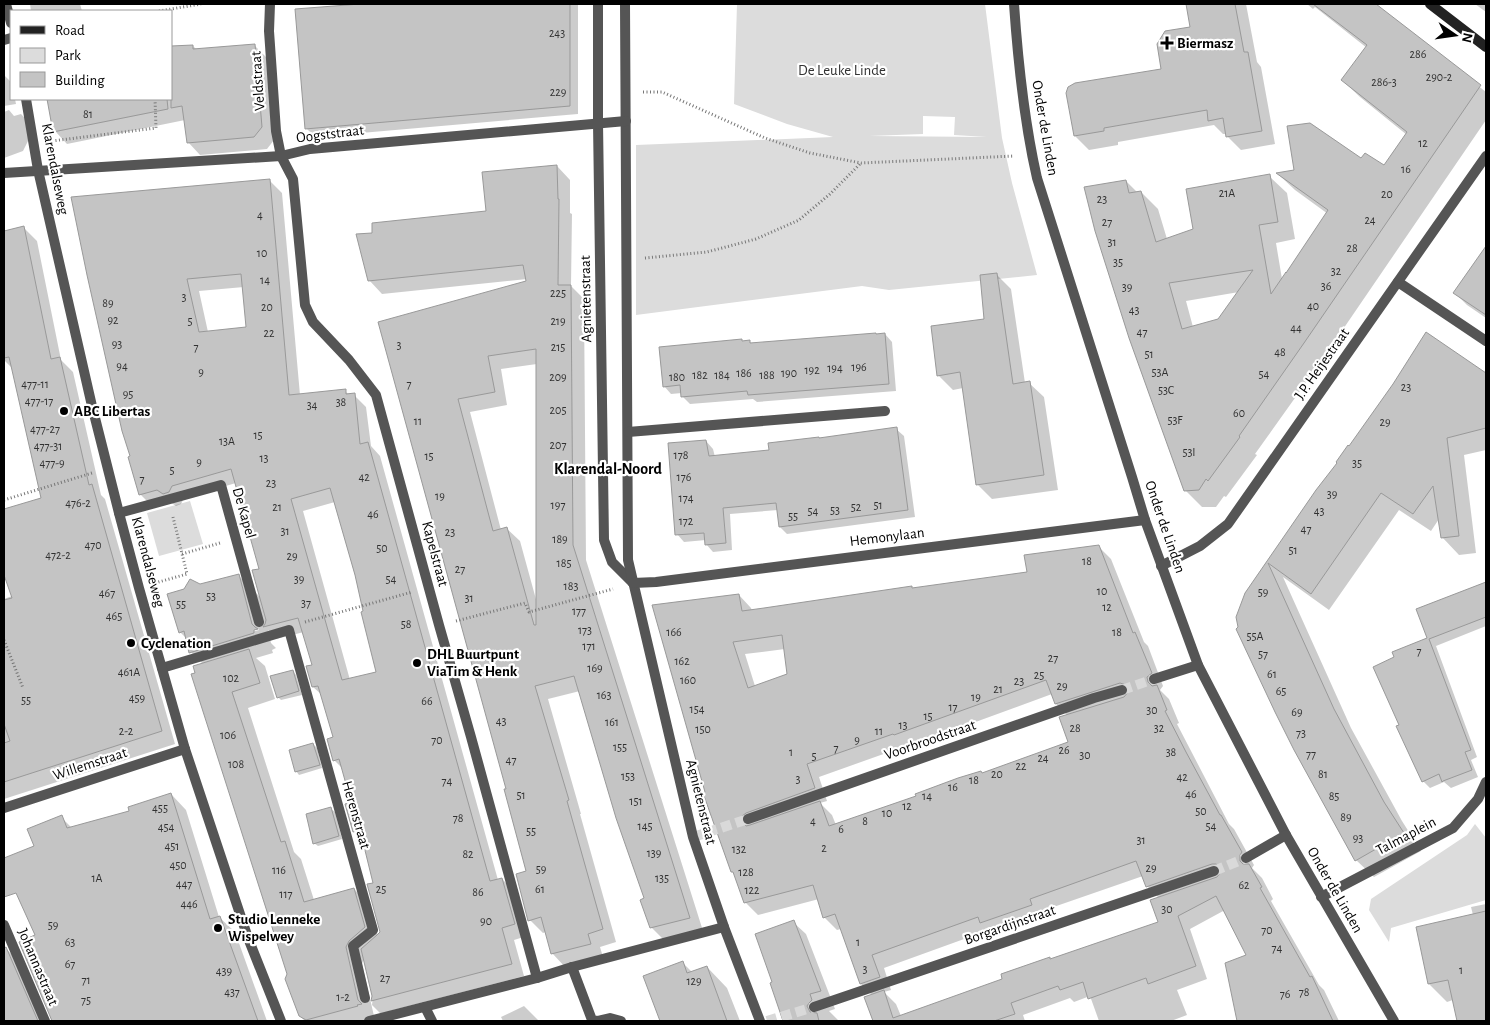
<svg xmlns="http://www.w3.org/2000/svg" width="1490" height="1025" viewBox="0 0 1490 1025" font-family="'Alegreya Sans',sans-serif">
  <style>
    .green { fill: #dcdcdc; fill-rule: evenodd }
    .shadow { fill: #0003; fill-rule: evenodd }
    .building { fill: #c4c4c4; stroke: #999; fill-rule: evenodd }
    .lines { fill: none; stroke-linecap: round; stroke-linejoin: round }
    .street-tunnel { stroke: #d9d9d9; stroke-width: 10; stroke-dasharray: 10 5; stroke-linecap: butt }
    .path { stroke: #777; stroke-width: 3; stroke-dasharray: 1 2.5; stroke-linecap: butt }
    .lane { stroke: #555; stroke-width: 10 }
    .street { stroke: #555; stroke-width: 10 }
    .secondary { stroke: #222; stroke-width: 10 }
    .poi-dot { fill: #000; stroke: #fff; stroke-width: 2 }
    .labels { text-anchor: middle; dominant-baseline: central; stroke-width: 4.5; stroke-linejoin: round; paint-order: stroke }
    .number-label { font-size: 12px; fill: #313131 }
    .poi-label { font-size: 15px; font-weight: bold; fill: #000; stroke: #fff; text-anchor: start }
    .park-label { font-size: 15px; fill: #333; stroke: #fff }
    .street-label { font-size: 15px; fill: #000; stroke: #fff }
    .neighbourhood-label { font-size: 16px; font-weight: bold; fill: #000; stroke: #fff }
  </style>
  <rect width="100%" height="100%" fill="#fff"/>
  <g class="green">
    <path d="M737 4H985L1002 138 1012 183 1037 275 889 290 862 286 636 315V145L833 137 787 124 734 104ZM923 116 955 117 954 135 987 137 869 136 923 134Z"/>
    <path d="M190 501 203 544 159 556 147 513Z"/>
    <path d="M1475 824 1486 838V900L1391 928 1389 942 1369 910 1371 899 1467 835Z"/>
  </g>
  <g class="shadow">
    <path d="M30 4H80L82 11H31Z"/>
    <path d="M373 4H578V114L315 137 306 128 296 10Z"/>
    <path d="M1187 4H1246L1257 62 1261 67 1275 144 1241 150 1227 136V134H1223L1214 125 1118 142V145L1089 150 1075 136 1162 70 1191 28Z"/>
    <path d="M1307 4H1374L1486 92V120L1322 360 1255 454 1257 455 1226 497 1224 496 1216 507H1202L1185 490 1126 181 1138 193 1141 192 1158 209 1167 239 1194 230 1269 176 1287 193 1295 239 1276 243 1282 279 1328 214 1295 190 1278 174 1361 160 1384 167 1407 135 1360 97 1342 80 1367 48 1315 7 1313 9ZM1239 292 1219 320 1193 327 1186 301Z"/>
    <path d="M1475 4H1486V12Z"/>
    <path d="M254 45 267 58 274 140 267 149 200 155 188 142 185 120 67 144 55 131 48 99H171L193 46 197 50Z"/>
    <path d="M4 75 11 82V99H15L16 104 4 106Z"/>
    <path d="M9 110 14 116 21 114 33 127 34 129 23 151 4 158V112Z"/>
    <path d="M557 166 570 180V213L572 214 571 286 584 299 586 560 703 931 665 941 651 927 646 899 580 691 548 699 581 814H580L616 942 600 947 603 957 565 967 552 953 546 932 543 933 530 920 527 872 507 790 380 323 527 282V279L382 294 369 280 374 234 487 212ZM537 364V603L520 541 506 528 501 530 470 412 507 405 501 369Z"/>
    <path d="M270 181 282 193 300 395 345 391 349 395H354L366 407 371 446 380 456 498 880 502 879 514 891 527 936 514 940 524 976 393 1010 382 1015 372 1005 373 996 364 958 362 964 374 1016 377 1021H305L300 1016 197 674 203 664 191 652 187 639 180 632 200 586 238 575 261 598V569L236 483 184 498 181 504 176 506 170 502 153 507 141 495 130 458 132 457 88 275ZM244 287 247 328 208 332 199 291ZM335 502 365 612 377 672 350 680 303 511ZM257 628 259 630 248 633 247 630ZM268 630 276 639 304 632 313 666 308 667 313 687 322 695 334 738V760L344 770 353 803 354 831 364 841 375 884 381 932 378 936 370 905 354 889 314 900 301 859 294 852 248 708 275 699 265 666 256 658 273 653 272 650 276 648 271 643Z"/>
    <path d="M24 228 37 241 61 360 73 372 101 495 105 499 175 744 4 799V599L12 596 4 571V510L43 499 13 369 4 360V232Z"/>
    <path d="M1486 249V318L1467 305 1455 293Z"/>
    <path d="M996 274 1011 289 1025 383H1029L1044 397 1058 490 992 499 977 484 963 388 953 390 938 375 985 320Z"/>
    <path d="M1426 333 1486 376V450L1464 455 1476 553 1459 555 1442 537 1439 519 1431 531 1399 510 1329 610 1283 577 1351 728 1402 821 1421 851 1374 877 1356 860 1245 594 1394 385Z"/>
    <path d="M885 334 892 342 896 391 757 402 753 399 690 404 682 396V393L671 394 664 386 743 342H750L752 344Z"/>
    <path d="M896 429 904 436 915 517 787 534 780 527 778 510 730 514 732 550 713 552 706 544V540L684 542 677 534 706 441 713 449 715 457 770 451 820 439Z"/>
    <path d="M1098 546 1111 559 1144 642 1148 646 1163 686 1160 690 1169 699 1179 723 1177 724 1229 824 1234 829 1254 865 1252 868 1262 878 1273 899 1271 901 1319 985 1324 990 1339 1021H1238L1227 964 1248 956 1225 910 1190 929 1207 979 1177 990 1187 1015 1171 1021H1099L1090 996 1074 1002 1070 998 1023 1015 1025 1021H874L866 998 873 996 861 984 841 929 837 930 825 918 819 899 758 915 746 903 736 875 732 871 705 793 739 595 751 608 752 611 912 588 913 589 1028 573ZM785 649 788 674 755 686 745 654ZM1052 694 1056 704 1068 716 1069 743 836 825 832 815 820 803 827 801 819 777 906 746 907 747ZM1143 876 1147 886 1159 898V922L1051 960 1049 958 1004 979 901 1016 896 1004 884 992 891 990 884 968 989 930 993 935 1044 917 1042 911Z"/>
    <path d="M1486 582V626L1436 646 1477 757 1471 760 1478 777 1451 788 1444 782 1430 788 1423 781 1400 725 1428 639 1484 585 1483 583Z"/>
    <path d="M293 671 296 675 302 695 281 700 278 697Z"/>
    <path d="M313 744 317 748 322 768 299 775 296 771Z"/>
    <path d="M171 794 186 810 219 917 235 932 267 1021H56L52 1017 37 936 4 862V859L35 846 61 817 72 828 130 811Z"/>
    <path d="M331 809 335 812 342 839 318 846 314 843Z"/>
    <path d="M1486 904V1021H1458L1453 1000 1447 1002 1429 984 1417 928 1473 915 1471 907Z"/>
    <path d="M793 922 806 934 835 1009 829 1011 839 1021H784L772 984Z"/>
    <path d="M6 948 12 955 41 1021H4V949Z"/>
    <path d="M683 963 693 973 707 967 727 988 740 1021H661L645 977Z"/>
    <path d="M524 1006 539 1021H503L501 1017Z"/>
  </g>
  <g class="building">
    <path d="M360 4H570V106L305 129 295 9Z"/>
    <path d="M1186 4H1235L1244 52H1248L1262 131 1226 137 1223 118 1208 121 1207 110 1104 128V131L1074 136 1066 93 1068 87 1075 83 1161 69 1157 44 1165 31 1190 27Z"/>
    <path d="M1313 4H1376L1481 85 1304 343 1239 436 1240 437 1208 481 1206 479 1199 490 1184 491 1129 338 1095 231 1084 187 1126 180 1129 193 1141 191 1156 242 1193 229 1186 189 1270 174 1278 222 1259 225 1271 294 1286 272V273L1328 210 1276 173 1294 170 1287 126 1310 123 1361 158 1365 153 1384 165 1407 132 1341 80 1367 45ZM1253 270 1218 319 1182 329 1169 283Z"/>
    <path d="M255 44 262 127 254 137 187 143 182 106 171 108V46L193 45V49Z"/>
    <path d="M47 99H167L168 109 53 132Z"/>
    <path d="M557 165 558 199H559L558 285H571L573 545 690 918 650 928 640 900 644 898 616 818 574 676 535 686 569 800 567 801 603 929 588 934 591 944 551 954 541 917 528 921 516 874 526 871 504 789H506L378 322 526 281 523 265 368 281 356 234 372 233V223L486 211 482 172ZM536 349V625H534L507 527 493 531 458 399 495 392 488 356Z"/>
    <path d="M270 179 289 395 346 389V394L355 393 360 444 368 442 490 881 502 878 515 924 502 928 512 964 371 1001 372 996 361 949 377 935 380 932 367 884 373 883 360 830 353 832 345 804 351 802 339 759 333 761 327 739 333 737 318 686 312 687 306 666 312 665 298 618 263 627 265 624 266 620 252 570 259 569 231 469 172 486 169 492 163 494 157 490 139 495 128 457 130 456 122 431 87 275 71 197ZM241 274 246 327 199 332 187 279ZM330 488 355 575 363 611 361 612 376 672 342 680 291 499Z"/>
    <path d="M24 226 51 359 60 357 89 485 92 484 162 731 4 782V743L10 741 4 724V600L12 598 4 575V509L41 498 9 357 4 358V231Z"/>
    <path d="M1486 246V315L1453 293Z"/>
    <path d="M997 273 1013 384 1030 381 1044 475 976 485 960 372 937 376 931 326 984 319 980 275Z"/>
    <path d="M1426 332 1486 373V428L1447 438 1459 536 1441 538 1433 486 1413 514 1381 493 1311 594 1268 563 1334 709 1384 802 1404 833 1355 861 1294 750 1275 712 1236 629 1238 627 1236 617 1245 593 1316 490 1337 463 1336 462 1348 445 1349 446 1393 384Z"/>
    <path d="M876 333V334L885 333 889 384 748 395 747 391 681 397 680 385 663 387 659 347 742 339V341L750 340V343Z"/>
    <path d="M897 427 908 510 779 527 776 503 723 508 726 543 705 545 704 533 675 535 668 443 706 440 709 456 769 450 768 443 819 437V438Z"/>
    <path d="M1099 545 1133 633 1135 632 1152 673 1147 677 1148 682 1152 686 1157 685 1167 710 1165 711 1186 752 1220 815H1221L1242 852 1240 855V861L1243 864H1249L1262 887 1260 888 1310 977 1312 976 1333 1021H1237L1225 963 1246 955 1216 896 1178 916 1196 966 1148 984 1146 978 1088 999 1083 982 1060 990 1058 986 1011 1003 1015 1014 994 1021H873L864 997 884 990 893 1018 1002 979 1001 974 1050 957V959L1158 922 1150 900 1217 877 1221 872 1219 866 1216 864H1212L1146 887 1136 861 1030 899 1032 905 980 923 978 917 872 955 880 977 860 984 835 914 823 918 813 885 744 903 733 872H731L703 793 705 792 652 605 739 594 742 611 764 608 912 586V588L1027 572 1024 555ZM782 635 787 674 748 688 733 642ZM1046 680 1055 704 1120 683 1126 685 1129 691 1124 697 1059 717 1068 742 982 773 981 771 958 778 915 794 916 796 829 826 820 801 750 825 746 826 742 822 741 817 746 813 815 788 807 764 893 734 894 735Z"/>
    <path d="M239 574 252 624 255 627 258 629 254 630V633L189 653 184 631 179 633 167 594 184 589 190 579 200 584Z"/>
    <path d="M1486 582V617L1429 639 1471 750 1465 752 1472 770 1443 781 1442 782 1439 774 1422 782 1396 726 1399 725 1373 667 1394 657 1392 652 1427 638 1416 609Z"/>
    <path d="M249 649 260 683 232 692 281 842 285 841 304 902 354 888 365 927 349 941 346 947 358 1000 362 1004 357 1005 358 1006 306 1020 299 1016 285 979 287 974 191 674 195 673 193 666Z"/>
    <path d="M293 670 299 691 277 698 270 676Z"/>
    <path d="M313 743 320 765 295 772 289 750Z"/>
    <path d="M171 793 210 919 220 916 258 1021H52L19 942 35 935 16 893 4 897V858L34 846 27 829 62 815 67 828 129 811 128 807Z"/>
    <path d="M331 807 339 836 313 844 306 814Z"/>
    <path d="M1486 911V1021H1457L1448 980 1428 984 1416 927Z"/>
    <path d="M794 920 821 991 810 994 812 1000 809 1003 807 1006 810 1012 817 1013 819 1021H783L770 983 772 982 755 934Z"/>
    <path d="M6 947 38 1021H4V948Z"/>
    <path d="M683 961 687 973 707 966 727 1021H660L643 976Z"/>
  </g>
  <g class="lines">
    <g class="street-tunnel">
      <path d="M1122 690 1154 679"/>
      <path d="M693 837 748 819"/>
      <path d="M1214 871 1246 858"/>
      <path d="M767 1021 814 1007"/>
    </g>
    <g class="path">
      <path d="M159 11 201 4"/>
      <path d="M643 92H662L765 138 810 153 861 163 1014 156"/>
      <path d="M52 141 156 128 155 99"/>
      <path d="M645 258 707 252 756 239 799 220 830 194 861 163"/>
      <path d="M4 500 92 473"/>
      <path d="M182 554 220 543"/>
      <path d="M155 583 187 574 173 517"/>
      <path d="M456 621 525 603 529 612 613 589"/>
      <path d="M305 622 412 592"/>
      <path d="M4 640 23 688"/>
    </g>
    <g class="lane">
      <path d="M162 668 289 630 373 930 353 946 365 998"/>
      <path d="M572 967 592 1020 597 1021 610 1018 621 1021"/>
      <path d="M425 1007 432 1021"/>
    </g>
    <g class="street">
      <path d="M6 4 11 23"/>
      <path d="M270 4 269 31 276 131 281 156 293 179 305 305 313 322 349 360 376 395 439 625 471 737 537 978"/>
      <path d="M598 4V123L604 540 612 562 633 583"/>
      <path d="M625 4 628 560 693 837 724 927 760 1021"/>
      <path d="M1014 4C1018 62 1024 121 1037 178L1132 477 1145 520 1198 665 1286 835 1394 1021"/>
      <path d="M4 40 11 38"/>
      <path d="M26 99 38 170 92 406 119 513 139 588 185 749 248 938 281 1021"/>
      <path d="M4 173 281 156 310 149 626 121"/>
      <path d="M1398 282 1486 341"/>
      <path d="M628 432 885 411"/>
      <path d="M119 513 221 485 259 622"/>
      <path d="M1161 566 1200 546 1228 524 1486 156"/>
      <path d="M633 583 656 582 1145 520"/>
      <path d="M1154 679 1198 665"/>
      <path d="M4 808 185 749"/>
      <path d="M748 819 1094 698 1122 690"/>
      <path d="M1246 858 1286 835"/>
      <path d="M1321 897 1453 828 1478 799 1486 782"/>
      <path d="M4 925 45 1021"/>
      <path d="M814 1007 1214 871"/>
      <path d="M369 1021 537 978 572 967 724 927"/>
    </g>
    <path class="secondary" d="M1430 4 1486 47"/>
  </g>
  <g class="poi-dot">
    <path d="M1164.5 35.5h5v5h5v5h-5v5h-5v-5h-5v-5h5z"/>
    <circle cx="64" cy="411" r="5"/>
    <circle cx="131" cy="643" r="5"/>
    <circle cx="417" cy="663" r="5"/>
    <circle cx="218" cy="928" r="5"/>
  </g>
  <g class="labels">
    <g class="number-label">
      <text x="557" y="33">243</text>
      <text x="1418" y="54">286</text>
      <text x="1439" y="77">290-2</text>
      <text x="1384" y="82">286-3</text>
      <text x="558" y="92">229</text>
      <text x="88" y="114">81</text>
      <text x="1423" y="143">12</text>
      <text x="1406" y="169">16</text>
      <text x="1227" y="193">21A</text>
      <text x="1387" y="194">20</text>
      <text x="1102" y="199">23</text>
      <text x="260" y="215">4</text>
      <text x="1370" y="220">24</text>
      <text x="1107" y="222">27</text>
      <text x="1112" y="242">31</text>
      <text x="1352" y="248">28</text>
      <text x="262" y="253">10</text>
      <text x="1118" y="262">35</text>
      <text x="1336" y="271">32</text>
      <text x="265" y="280">14</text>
      <text x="1326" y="286">36</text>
      <text x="1127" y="287">39</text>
      <text x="558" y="293">225</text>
      <text x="184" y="297">3</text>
      <text x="108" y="303">89</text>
      <text x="1313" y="306">40</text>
      <text x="267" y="307">20</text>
      <text x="1134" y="310">43</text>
      <text x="113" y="320">92</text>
      <text x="190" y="321">5</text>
      <text x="558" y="321">219</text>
      <text x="1296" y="328">44</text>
      <text x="1142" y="332">47</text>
      <text x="269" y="333">22</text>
      <text x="117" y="344">93</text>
      <text x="399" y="345">3</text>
      <text x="196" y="347">7</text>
      <text x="558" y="347">215</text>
      <text x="1280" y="352">48</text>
      <text x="1149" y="354">51</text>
      <text x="122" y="366">94</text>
      <text x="859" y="367">196</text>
      <text x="835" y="368">194</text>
      <text x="812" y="370">192</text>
      <text x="201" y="372">9</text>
      <text x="1160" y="372">53A</text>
      <text x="744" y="373">186</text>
      <text x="789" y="373">190</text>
      <text x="1264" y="374">54</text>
      <text x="700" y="375">182</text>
      <text x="722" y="375">184</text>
      <text x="767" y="375">188</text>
      <text x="558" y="377">209</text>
      <text x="677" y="377">180</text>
      <text x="35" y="384">477-11</text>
      <text x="409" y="384">7</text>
      <text x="1406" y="387">23</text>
      <text x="1166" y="390">53C</text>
      <text x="128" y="394">95</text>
      <text x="39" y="401">477-17</text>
      <text x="341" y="402">38</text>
      <text x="312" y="405">34</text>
      <text x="558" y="410">205</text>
      <text x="1239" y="413">60</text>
      <text x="1175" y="420">53F</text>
      <text x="418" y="421">11</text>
      <text x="1385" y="422">29</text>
      <text x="45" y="429">477-27</text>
      <text x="258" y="435">15</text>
      <text x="227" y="441">13A</text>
      <text x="558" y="445">207</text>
      <text x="48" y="446">477-31</text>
      <text x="1189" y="452">53I</text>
      <text x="681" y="455">178</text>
      <text x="429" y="456">15</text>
      <text x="264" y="458">13</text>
      <text x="199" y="462">9</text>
      <text x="52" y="463">477-9</text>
      <text x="1357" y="463">35</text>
      <text x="172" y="470">5</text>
      <text x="364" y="477">42</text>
      <text x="684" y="477">176</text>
      <text x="142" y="479">7</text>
      <text x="271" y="483">23</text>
      <text x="1332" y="494">39</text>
      <text x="440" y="496">19</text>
      <text x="686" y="498">174</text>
      <text x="78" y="503">476-2</text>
      <text x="558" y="505">197</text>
      <text x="878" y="505">51</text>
      <text x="277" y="507">21</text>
      <text x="856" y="507">52</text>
      <text x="835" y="510">53</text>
      <text x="813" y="511">54</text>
      <text x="1319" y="511">43</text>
      <text x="373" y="514">46</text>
      <text x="793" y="516">55</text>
      <text x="686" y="521">172</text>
      <text x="1306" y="529">47</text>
      <text x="285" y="531">31</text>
      <text x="450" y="532">23</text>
      <text x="560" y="539">189</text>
      <text x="93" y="545">470</text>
      <text x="382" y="548">50</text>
      <text x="1293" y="550">51</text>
      <text x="58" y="555">472-2</text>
      <text x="292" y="556">29</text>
      <text x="1087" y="561">18</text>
      <text x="564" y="563">185</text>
      <text x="460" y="569">27</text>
      <text x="299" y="579">39</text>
      <text x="391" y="579">54</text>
      <text x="571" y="586">183</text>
      <text x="1102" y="591">10</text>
      <text x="1263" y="592">59</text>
      <text x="107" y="593">467</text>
      <text x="211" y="596">53</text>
      <text x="469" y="598">31</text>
      <text x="306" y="603">37</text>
      <text x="181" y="604">55</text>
      <text x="1107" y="607">12</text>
      <text x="579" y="611">177</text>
      <text x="114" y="616">465</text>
      <text x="406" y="624">58</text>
      <text x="585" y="630">173</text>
      <text x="674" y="632">166</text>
      <text x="1117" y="632">18</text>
      <text x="1255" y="636">55A</text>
      <text x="589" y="646">171</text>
      <text x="1419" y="651">7</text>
      <text x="1263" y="654">57</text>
      <text x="1053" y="658">27</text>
      <text x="682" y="661">162</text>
      <text x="595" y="668">169</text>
      <text x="129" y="672">461A</text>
      <text x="1272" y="674">61</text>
      <text x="1039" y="675">25</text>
      <text x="231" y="678">102</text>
      <text x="688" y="680">160</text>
      <text x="1019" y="681">23</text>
      <text x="1062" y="686">29</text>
      <text x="998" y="689">21</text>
      <text x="1281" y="691">65</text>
      <text x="604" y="695">163</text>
      <text x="976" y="697">19</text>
      <text x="137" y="698">459</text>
      <text x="26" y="700">55</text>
      <text x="427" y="701">66</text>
      <text x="953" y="707">17</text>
      <text x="697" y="709">154</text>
      <text x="1152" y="710">30</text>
      <text x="1297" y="712">69</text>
      <text x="928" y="716">15</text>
      <text x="501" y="721">43</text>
      <text x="612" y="722">161</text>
      <text x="903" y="725">13</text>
      <text x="1075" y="728">28</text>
      <text x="1159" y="728">32</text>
      <text x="703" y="729">150</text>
      <text x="126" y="731">2-2</text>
      <text x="879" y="731">11</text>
      <text x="1301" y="733">73</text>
      <text x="228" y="735">106</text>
      <text x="437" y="740">70</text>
      <text x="857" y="740">9</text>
      <text x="620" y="747">155</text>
      <text x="836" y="748">7</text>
      <text x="1064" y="750">26</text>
      <text x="791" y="752">1</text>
      <text x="1171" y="752">38</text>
      <text x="1311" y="754">77</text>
      <text x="1085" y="755">30</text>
      <text x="814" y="756">5</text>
      <text x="1043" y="758">24</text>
      <text x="511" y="760">47</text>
      <text x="236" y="764">108</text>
      <text x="1021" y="766">22</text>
      <text x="997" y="774">20</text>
      <text x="1323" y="774">81</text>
      <text x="628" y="776">153</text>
      <text x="1182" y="777">42</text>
      <text x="798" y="779">3</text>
      <text x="974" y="780">18</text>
      <text x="447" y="781">74</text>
      <text x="953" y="787">16</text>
      <text x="1191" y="794">46</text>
      <text x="521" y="795">51</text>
      <text x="927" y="796">14</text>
      <text x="1334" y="796">85</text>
      <text x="636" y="801">151</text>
      <text x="907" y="806">12</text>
      <text x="160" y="808">455</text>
      <text x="1201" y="811">50</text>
      <text x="887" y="813">10</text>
      <text x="1346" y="817">89</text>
      <text x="458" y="818">78</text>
      <text x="813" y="821">4</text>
      <text x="865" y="821">8</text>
      <text x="645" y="826">145</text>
      <text x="1211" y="826">54</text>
      <text x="166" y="827">454</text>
      <text x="841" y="829">6</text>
      <text x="531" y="831">55</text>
      <text x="1358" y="838">93</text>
      <text x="1141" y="840">31</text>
      <text x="172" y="846">451</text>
      <text x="824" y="848">2</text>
      <text x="739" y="849">132</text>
      <text x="654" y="853">139</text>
      <text x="468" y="854">82</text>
      <text x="178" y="865">450</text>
      <text x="1151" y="868">29</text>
      <text x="541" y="869">59</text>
      <text x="279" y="870">116</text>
      <text x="746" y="872">128</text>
      <text x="97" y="878">1A</text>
      <text x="662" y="878">135</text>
      <text x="184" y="884">447</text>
      <text x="1244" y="885">62</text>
      <text x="381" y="889">25</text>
      <text x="540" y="889">61</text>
      <text x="752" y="890">122</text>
      <text x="478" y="892">86</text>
      <text x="286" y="894">117</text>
      <text x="189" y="904">446</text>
      <text x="1167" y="909">30</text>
      <text x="486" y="921">90</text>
      <text x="53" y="925">59</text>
      <text x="1267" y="930">70</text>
      <text x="70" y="942">63</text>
      <text x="858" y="942">1</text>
      <text x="1277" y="948">74</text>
      <text x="70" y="964">67</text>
      <text x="865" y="969">3</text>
      <text x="1461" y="970">1</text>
      <text x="224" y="971">439</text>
      <text x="385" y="978">27</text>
      <text x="86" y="980">71</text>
      <text x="694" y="981">129</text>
      <text x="232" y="992">437</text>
      <text x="1304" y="992">78</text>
      <text x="1285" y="994">76</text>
      <text x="343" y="997">1-2</text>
      <text x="86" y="1000">75</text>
    </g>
    <g class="poi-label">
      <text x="1177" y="43">Biermasz</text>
      <text x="74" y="411">ABC Libertas</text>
      <text x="141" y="643">Cyclenation</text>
      <text x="427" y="654">DHL Buurtpunt<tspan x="427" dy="17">ViaTim &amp; Henk</tspan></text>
      <text x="228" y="919">Studio Lenneke<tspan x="228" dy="17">Wispelwey</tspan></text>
    </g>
    <g class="park-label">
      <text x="842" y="70">De Leuke Linde</text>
    </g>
    <g class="street-label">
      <text transform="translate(258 81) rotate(-94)">Veldstraat</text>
      <text transform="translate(1045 128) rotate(80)">Onder de Linden</text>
      <text transform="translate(330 134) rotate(-7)">Oogststraat</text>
      <text transform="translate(55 169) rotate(79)">Klarendalseweg</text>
      <text transform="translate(586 299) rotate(-91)">Agnietenstraat</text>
      <text transform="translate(1322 364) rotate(-55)">J.P. Heijestraat</text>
      <text transform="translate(244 513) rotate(74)">De Kapel</text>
      <text transform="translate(1165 527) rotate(71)">Onder de Linden</text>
      <text transform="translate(887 537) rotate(-7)">Hemonylaan</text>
      <text transform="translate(435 554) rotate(75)">Kapelstraat</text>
      <text transform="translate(148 562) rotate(75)">Klarendalseweg</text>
      <text transform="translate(930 740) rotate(-19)">Voorbroodstraat</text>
      <text transform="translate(90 764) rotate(-18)">Willemstraat</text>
      <text transform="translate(701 802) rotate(76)">Agnietenstraat</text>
      <text transform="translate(356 815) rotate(74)">Herenstraat</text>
      <text transform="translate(1406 836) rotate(-28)">Talmaplein</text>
      <text transform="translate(1335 890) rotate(60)">Onder de Linden</text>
      <text transform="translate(1010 925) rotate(-19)">Borgardijnstraat</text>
      <text transform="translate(38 967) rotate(67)">Johannastraat</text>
    </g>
    <g class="neighbourhood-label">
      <text x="608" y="469">Klarendal-Noord</text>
    </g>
  </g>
  <rect width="1490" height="1025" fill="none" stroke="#000000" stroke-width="10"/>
  <rect x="10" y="10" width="162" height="90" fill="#ffffff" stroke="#999999"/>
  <rect x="20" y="26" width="25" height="8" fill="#222222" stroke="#999999"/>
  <text x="55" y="35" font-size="15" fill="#000000">Road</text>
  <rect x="20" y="48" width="25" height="15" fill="#dcdcdc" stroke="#999999"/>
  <text x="55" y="60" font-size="15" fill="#000000">Park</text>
  <rect x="20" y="72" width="25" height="15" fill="#c4c4c4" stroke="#999999"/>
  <text x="55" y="85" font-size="15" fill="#000000">Building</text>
  <g transform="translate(1455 35) rotate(103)" stroke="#ffffff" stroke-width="4" paint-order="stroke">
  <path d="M0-4L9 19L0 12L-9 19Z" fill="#000000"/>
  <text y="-8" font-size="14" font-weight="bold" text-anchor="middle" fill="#000000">N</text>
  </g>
</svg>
